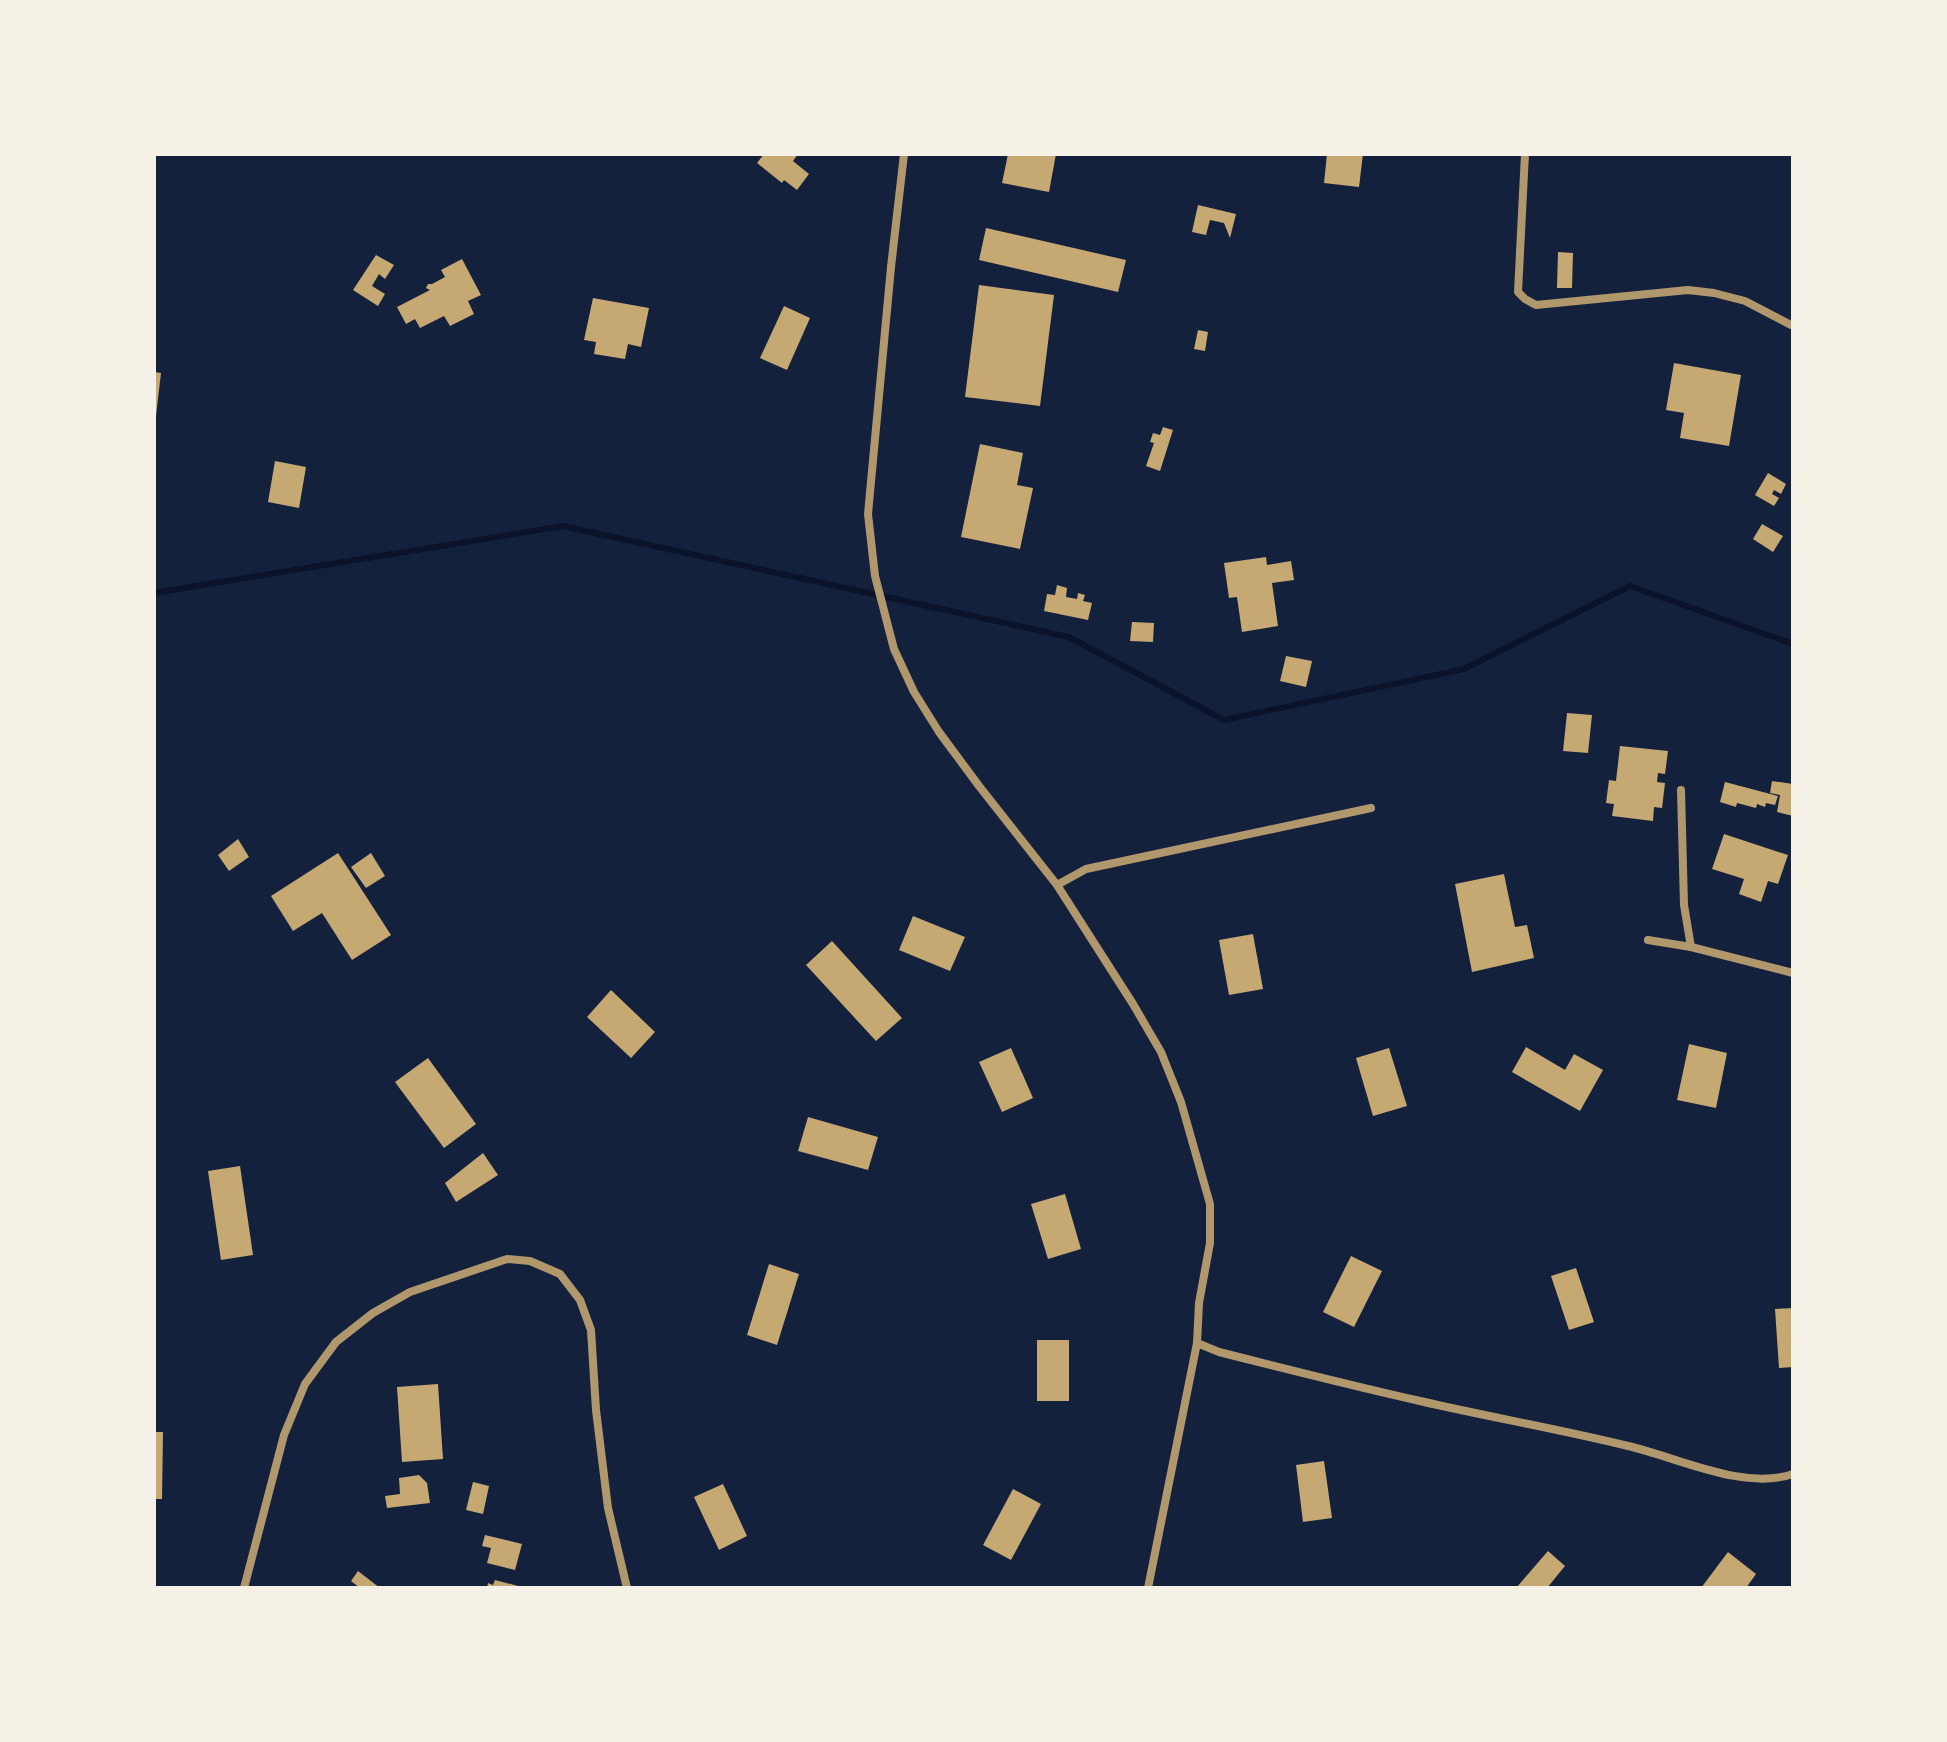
<svg xmlns="http://www.w3.org/2000/svg" width="1947" height="1742" viewBox="0 0 1947 1742" font-family="'Asap Condensed',sans-serif">
  <style>
    .lines { fill: none; stroke-linecap: round; stroke-linejoin: round }
    .stream { stroke: #0b132b; stroke-width: 6 }
    .building { fill: #c6a872 }
    .minor { stroke: #b1986c; stroke-width: 8 }
  </style>
  <rect width="100%" height="100%" fill="#14213d"/>
  <g class="lines">
    <path class="stream" d="M154 593 563 526 1069 637 1224 720 1464 669 1630 586 1793 644"/>
  </g>
  <g class="building">
    <path d="M764 154H798L793 161 809 174 797 190 784 180 782 183 757 163Z"/>
    <path d="M1008 154H1056L1049 192 1002 183Z"/>
    <path d="M1327 154H1363L1359 187 1324 183Z"/>
    <path d="M1198 205 1236 214 1230 238 1224 223 1210 220 1206 235 1192 232Z"/>
    <path d="M986 228 1126 260 1118 292 979 260Z"/>
    <path d="M1558 252 1573 253 1572 288H1557Z"/>
    <path d="M376 255 394 265 385 279 379 274 372 286 385 294 378 306 353 290Z"/>
    <path d="M462 259 481 295 468 301 474 314 450 326 444 316 420 328 415 319 406 324 397 307 430 290 426 288 428 284H432L445 277 441 270Z"/>
    <path d="M979 285 1054 295 1040 406 965 397Z"/>
    <path d="M593 298 649 308 641 347 628 344 625 359 594 354 596 342 584 340Z"/>
    <path d="M784 306 810 318 787 370 760 358Z"/>
    <path d="M1198 330 1208 332 1205 351 1194 349Z"/>
    <path d="M1674 363 1741 375 1729 446 1680 438 1684 413 1666 410Z"/>
    <path d="M154 372 161 373 156 416H154Z"/>
    <path d="M1163 427 1173 430 1160 471 1146 466 1154 443 1150 442 1153 433 1160 435Z"/>
    <path d="M980 444 1023 453 1017 485 1033 488 1020 549 961 537Z"/>
    <path d="M275 461 306 467 299 508 268 502Z"/>
    <path d="M1768 473 1786 484 1781 494 1774 490 1772 494 1779 498 1774 506 1755 495Z"/>
    <path d="M1762 524 1783 536 1773 552 1753 539Z"/>
    <path d="M1266 557 1267 565 1291 561 1294 580 1272 583 1278 626 1242 632 1237 597 1229 598 1224 563Z"/>
    <path d="M1057 585 1067 588 1066 597 1077 599 1078 593 1085 595 1083 601 1092 603 1088 620 1044 611 1047 594 1055 595Z"/>
    <path d="M1132 622 1154 623 1153 642 1130 641Z"/>
    <path d="M1286 656 1312 661 1306 687 1280 681Z"/>
    <path d="M1567 713 1592 715 1588 753 1563 751Z"/>
    <path d="M1620 746 1668 751 1665 774 1658 773 1657 782 1665 783 1662 808 1654 807 1653 821 1612 816 1614 804 1606 803 1609 780 1616 781Z"/>
    <path d="M1772 781 1793 784V816L1777 812 1780 795 1770 793Z"/>
    <path d="M1725 782 1778 796 1775 805 1766 803 1765 807 1757 804 1756 808 1737 803 1736 807 1720 802Z"/>
    <path d="M1724 834 1788 855 1778 884 1768 881 1761 902 1739 894 1744 879 1712 869Z"/>
    <path d="M238 839 249 857 229 871 218 855Z"/>
    <path d="M338 853 391 935 352 960 322 913 293 931 271 896Z"/>
    <path d="M371 853 385 876 366 888 351 867Z"/>
    <path d="M1504 874 1515 927 1527 925 1534 958 1472 972 1455 884Z"/>
    <path d="M913 916 965 937 950 971 899 950Z"/>
    <path d="M1253 934 1263 989 1229 995 1219 940Z"/>
    <path d="M832 941 902 1018 876 1041 806 965Z"/>
    <path d="M611 990 655 1032 631 1058 587 1017Z"/>
    <path d="M1689 1044 1727 1053 1716 1108 1677 1100Z"/>
    <path d="M1526 1047 1565 1070 1574 1054 1603 1070 1580 1111 1512 1072Z"/>
    <path d="M1011 1048 1033 1098 1002 1112 979 1062Z"/>
    <path d="M1389 1048 1407 1106 1373 1116 1356 1058Z"/>
    <path d="M428 1058 476 1124 444 1148 395 1082Z"/>
    <path d="M808 1117 878 1137 868 1170 798 1151Z"/>
    <path d="M483 1153 498 1175 456 1202 445 1183Z"/>
    <path d="M240 1166 253 1255 221 1260 208 1171Z"/>
    <path d="M1065 1194 1081 1249 1048 1259 1031 1204Z"/>
    <path d="M1351 1256 1382 1271 1354 1327 1323 1312Z"/>
    <path d="M769 1264 799 1274 777 1345 747 1335Z"/>
    <path d="M1576 1268 1594 1322 1569 1330 1551 1276Z"/>
    <path d="M1793 1308V1367L1779 1368 1775 1309Z"/>
    <rect x="1037" y="1340" width="32" height="61"/>
    <path d="M438 1384 443 1459 402 1462 397 1387Z"/>
    <path d="M154 1432H163L162 1499H154Z"/>
    <path d="M1324 1461 1332 1518 1303 1522 1296 1465Z"/>
    <path d="M419 1475 427 1483 430 1503 387 1508 385 1496 400 1494 399 1478Z"/>
    <path d="M473 1482 489 1486 483 1514 466 1510Z"/>
    <path d="M723 1484 747 1536 719 1550 694 1497Z"/>
    <path d="M1013 1489 1041 1504 1011 1560 983 1545Z"/>
    <path d="M485 1535 522 1544 515 1570 487 1563 491 1548 482 1546Z"/>
    <path d="M1548 1551 1565 1566 1547 1588H1516Z"/>
    <path d="M1728 1552 1756 1574 1746 1588H1701Z"/>
    <path d="M358 1571 380 1588H360L351 1581Z"/>
    <path d="M495 1580 522 1587V1588H487L488 1583 493 1585Z"/>
  </g>
  <g class="lines">
    <g class="minor">
      <path d="M904 154 891 267 868 514 875 576 894 649 914 692 939 732 979 786 1057 885 1133 1004 1161 1052 1181 1102 1210 1204V1243L1199 1303 1197 1343 1148 1588"/>
      <path d="M1525 154 1518 292 1525 299 1536 305 1688 290 1714 293 1745 301 1791 325"/>
      <path d="M1681 790 1684 905 1691 947"/>
      <path d="M1057 885 1086 869 1371 808"/>
      <path d="M1648 940 1691 947 1793 973"/>
      <path d="M1197 1343 1219 1352C1286 1369 1353 1386 1420 1401 1489 1417 1559 1429 1628 1446 1677 1457 1743 1491 1793 1474"/>
      <path d="M244 1588 284 1435 305 1384 336 1342 373 1313 410 1292 507 1259 530 1261 560 1274 580 1300 591 1330 596 1410 608 1508 627 1588"/>
    </g>
  </g>
  <rect width="1947" height="1742" fill="none" stroke="#f6f1e7" stroke-width="312"/>
</svg>
